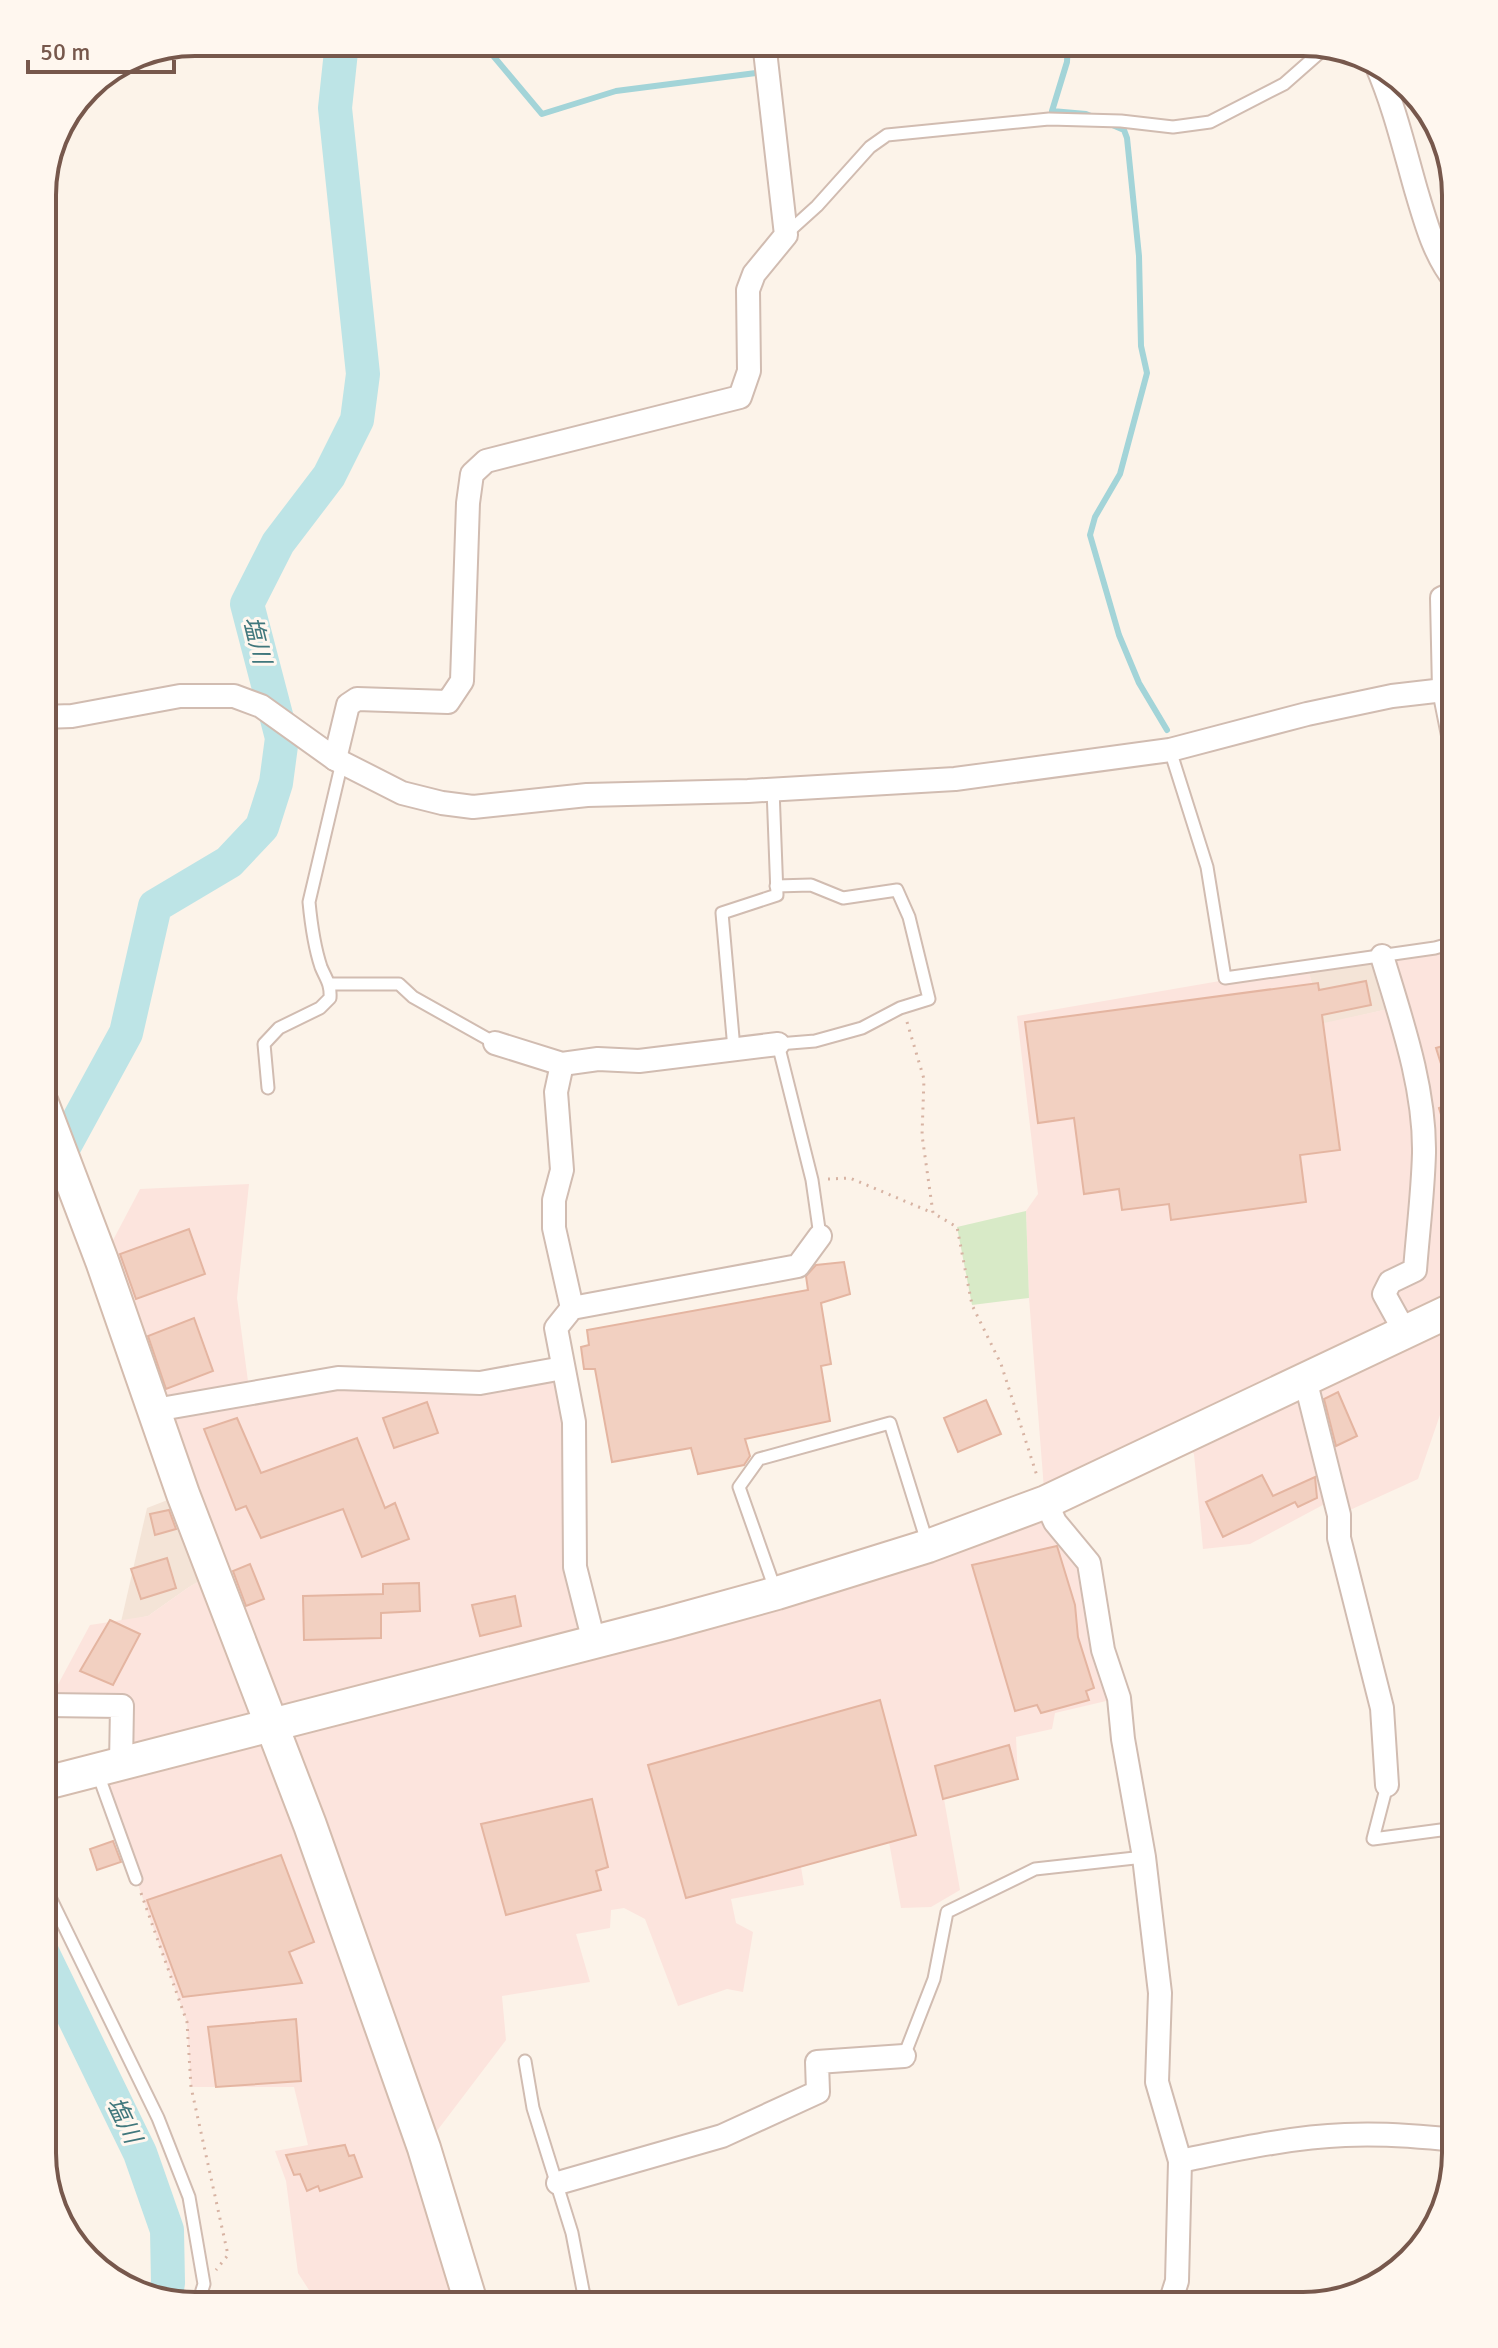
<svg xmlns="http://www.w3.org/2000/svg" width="1498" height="2348" viewBox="0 0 1498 2348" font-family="Signika,'Noto Sans JP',sans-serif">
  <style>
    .residential { fill: #f4e4d7 }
    .commercial { fill: #fce4dd }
    .green { fill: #d8eac7 }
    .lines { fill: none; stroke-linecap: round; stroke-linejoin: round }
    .stream { stroke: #a3d4d8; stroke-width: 6 }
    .river { stroke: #bde4e6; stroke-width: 34 }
    .building { fill: #f2d0c1; stroke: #e4b5a1; stroke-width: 2 }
    .lane-casing { stroke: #d1bcb1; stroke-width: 15 }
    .street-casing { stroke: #d1bcb1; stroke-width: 26 }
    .secondary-casing { stroke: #d4bcae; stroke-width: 36 }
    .path { stroke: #d7b3a3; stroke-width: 3; stroke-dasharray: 2 6; stroke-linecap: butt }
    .lane { stroke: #fff; stroke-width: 11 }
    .street { stroke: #fff; stroke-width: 22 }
    .secondary { stroke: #fff; stroke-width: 32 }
    .labels { text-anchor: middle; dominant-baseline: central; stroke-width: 6; stroke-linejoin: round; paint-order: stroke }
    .water-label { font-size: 24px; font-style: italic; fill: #40777c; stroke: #fff7ef }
    .rim { fill: none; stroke: #77584c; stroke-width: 4 }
  </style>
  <rect width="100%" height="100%" fill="#fcf3e9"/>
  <g class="residential">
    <path d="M1382 956 1397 1007 1323 1024 1307 966Z"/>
    <path d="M183 1494 214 1573 189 1587 148 1616 121 1622 147 1508Z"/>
  </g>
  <path class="commercial" d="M1456 942V1407L1441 1412 1418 1479 1339 1515 1334 1499 1250 1544 1203 1549 1194 1454 1180 1438 1046 1501 1089 1563 1119 1698 1055 1713 1052 1729 1016 1737 1018 1779 944 1799 960 1890 931 1907 901 1908 889 1842 801 1867 804 1885 731 1899 736 1923 753 1932 743 1992 727 1989 678 2006 645 1919 624 1908 611 1910 610 1928 576 1934 590 1982 502 1996 506 2040 424 2148 472 2306 318 2304 298 2273 286 2181 275 2151 308 2145 294 2087H191L187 2022 97 1770 121 1764 122 1706 47 1705 90 1625 148 1616 189 1587 213 1573 102 1261 140 1189 249 1184 237 1298 249 1389 338 1378 480 1383 563 1368 575 1567 593 1642 1045 1502 1029 1298 1026 1211 1038 1194 1017 1016 1307 966 1324 1023 1397 1007 1382 956Z"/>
  <path class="green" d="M1026 1211 1029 1298 972 1305 957 1227Z"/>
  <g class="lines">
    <g class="stream">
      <path d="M469 42 490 52 542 114 616 91 756 73"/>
      <path d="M1068 42 1067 62 1052 111 1086 114 1096 118"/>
      <path d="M1110 124 1124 130 1127 138 1139 256 1141 346 1147 373 1120 474 1095 517 1090 535 1119 635 1139 683 1167 730"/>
    </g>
    <g class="river">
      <path d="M42 1187 126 1033 155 906 229 862 262 827 276 783 282 738 247 604 278 543 329 476 357 420 363 374 335 108 342 42"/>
      <path d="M42 1952 140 2153 167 2230 168 2283 165 2299"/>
    </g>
  </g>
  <g class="building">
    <path d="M1366 981 1371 1005 1322 1015 1340 1150 1300 1155 1306 1202 1171 1220 1169 1204 1122 1210 1119 1189 1084 1194 1074 1118 1038 1123 1025 1022 1318 983 1319 990Z"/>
    <path d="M1456 1042V1150H1452L1439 1108 1453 1102 1436 1048Z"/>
    <path d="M189 1229 205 1274 136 1299 120 1254Z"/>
    <path d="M844 1262 850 1294 821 1303 831 1364 821 1366 830 1421 745 1439 750 1456 744 1465 698 1474 691 1448 612 1462 595 1369H584L581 1347 589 1345 587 1330 808 1290 806 1276 816 1265Z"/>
    <path d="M194 1318 213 1371 166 1389 148 1336Z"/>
    <path d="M1338 1392 1357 1436 1336 1446 1324 1399Z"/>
    <path d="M986 1400 1001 1434 958 1452 944 1418Z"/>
    <path d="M427 1402 438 1433 394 1448 383 1418Z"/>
    <path d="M237 1418 261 1473 357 1438 385 1508 395 1503 409 1539 362 1557 343 1509 261 1538 246 1506 236 1510 204 1429Z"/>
    <path d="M1262 1475 1273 1496 1315 1477 1317 1498 1298 1507 1295 1502 1223 1537 1206 1502Z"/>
    <path d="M169 1510 176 1529 155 1535 150 1514Z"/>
    <path d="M1057 1546 1075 1605 1078 1637 1094 1688 1086 1691 1089 1700 1041 1713 1037 1705 1015 1711 972 1565Z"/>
    <path d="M167 1558 176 1588 141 1599 131 1569Z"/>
    <path d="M250 1564 264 1599 246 1606 233 1571Z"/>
    <path d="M419 1583 420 1611 381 1613V1638L304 1640 303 1596 383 1594V1584Z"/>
    <path d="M515 1596 521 1626 480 1636 472 1605Z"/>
    <path d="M110 1620 140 1634 113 1685 80 1671Z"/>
    <path d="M880 1700 916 1835 686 1898 648 1765Z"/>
    <path d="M1009 1745 1018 1779 943 1799 935 1766Z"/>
    <path d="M592 1799 608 1867 596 1871 601 1890 506 1915 481 1824Z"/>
    <path d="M113 1841 121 1862 97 1870 90 1849Z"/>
    <path d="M281 1855 314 1942 289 1952 302 1983 183 1997 147 1900Z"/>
    <path d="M296 2019 301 2081 216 2087 208 2027Z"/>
    <path d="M345 2145 349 2156 354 2155 362 2177 320 2191 318 2186 307 2191 300 2174 294 2175 286 2155Z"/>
  </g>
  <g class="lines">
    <defs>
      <g id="lane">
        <path d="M786 234 817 206 870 147 887 135 1049 119 1121 121 1173 127 1210 122 1284 84 1326 47"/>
        <path d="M1170 750 1207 867 1225 978 1435 948 1456 942"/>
        <path d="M776 886 811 885 843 898 897 890 909 917 929 999 900 1008 862 1028 815 1041 778 1044 812 1180 820 1236"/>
        <path d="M331 984H399L413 997 495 1043"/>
        <path d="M734 1049 722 913 777 895 773 789"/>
        <path d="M268 1088 264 1044 279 1028 320 1008 330 998C331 984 326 979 321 967 314 946 311 923 309 902L342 762"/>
        <path d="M775 1589 739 1487 759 1459 890 1423 928 1545"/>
        <path d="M98 1774 136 1879"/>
        <path d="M1387 1785 1373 1839 1456 1828"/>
        <path d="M42 1881 158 2118 189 2197 204 2284 197 2306"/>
        <path d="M904 2056 934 1979 947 1912 1035 1869 1144 1857"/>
        <path d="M525 2061 533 2108 572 2233 586 2306"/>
      </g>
      <g id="street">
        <path d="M1376 64C1394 105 1404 148 1416 190 1426 223 1434 255 1456 282"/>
        <path d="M42 717 72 716 180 696H234L261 706 335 759 402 793 442 803 473 807 587 795 748 791 955 779 1170 750 1307 714 1392 696 1444 690"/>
        <path d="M1456 750 1444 690 1442 598 1456 592"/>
        <path d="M335 759 348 705 357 699 448 702 462 681 468 503 472 474 486 461 740 397 749 371 748 290 754 274 786 235 764 42"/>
        <path d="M1382 956C1401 1019 1425 1087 1424 1153 1423 1192 1418 1231 1415 1270L1390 1282 1384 1294 1405 1332"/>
        <path d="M495 1043 562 1064 598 1059 639 1061 778 1044"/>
        <path d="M562 1064 556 1092 562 1170 554 1200V1228L572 1308"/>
        <path d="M1305 1379 1339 1515V1538L1382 1708 1387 1785"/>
        <path d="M155 1410 338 1378 480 1383 563 1368"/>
        <path d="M1046 1502 1055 1522 1089 1563 1103 1650 1119 1698 1123 1739 1144 1857 1160 1993 1157 2082 1180 2161 1177 2281 1169 2306"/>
        <path d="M594 1642 575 1567 574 1422 556 1328 572 1308 798 1266 820 1236"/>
        <path d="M47 1705 122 1706 121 1764"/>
        <path d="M1180 2161C1234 2150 1290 2137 1345 2135 1382 2133 1419 2136 1456 2140"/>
        <path d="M558 2183 722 2136 818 2092 817 2062 904 2056"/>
      </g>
      <g id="secondary">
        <path d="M42 1103 102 1261 183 1494 310 1825 424 2148 472 2306"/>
        <path d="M42 1784 668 1623 777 1593 928 1546 1046 1502 1456 1308"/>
      </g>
    </defs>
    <use href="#lane" class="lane-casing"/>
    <use href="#street" class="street-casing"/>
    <use href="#secondary" class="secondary-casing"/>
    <g class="path">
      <path d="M907 1022 924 1079 922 1135 933 1213 957 1227 972 1305 1001 1364 1038 1479"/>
      <path d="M828 1179 850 1178 933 1213"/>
      <path d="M141 1893 187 2022 191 2087 228 2255 216 2270"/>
    </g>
    <use href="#lane" class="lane"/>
    <use href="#street" class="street"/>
    <use href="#secondary" class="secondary"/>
  </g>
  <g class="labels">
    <g class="water-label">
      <text transform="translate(257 640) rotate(76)">塩川</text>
      <text transform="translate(124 2120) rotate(64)">塩川</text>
    </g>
  </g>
  <path d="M0 0H1498V2348H0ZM195 56H1303A139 139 0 0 1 1442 195V2153A139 139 0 0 1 1303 2292H195A139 139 0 0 1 56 2153V195A139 139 0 0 1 195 56Z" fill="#fff7ef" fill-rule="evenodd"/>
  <path class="rim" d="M195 56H1303A139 139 0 0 1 1442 195V2153A139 139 0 0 1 1303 2292H195A139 139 0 0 1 56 2153V195A139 139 0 0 1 195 56Z"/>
  <path d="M28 60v12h146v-12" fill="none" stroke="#77584c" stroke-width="4"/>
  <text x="40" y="60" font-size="24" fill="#77584c" stroke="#fff7ef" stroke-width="6" paint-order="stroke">50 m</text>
</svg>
